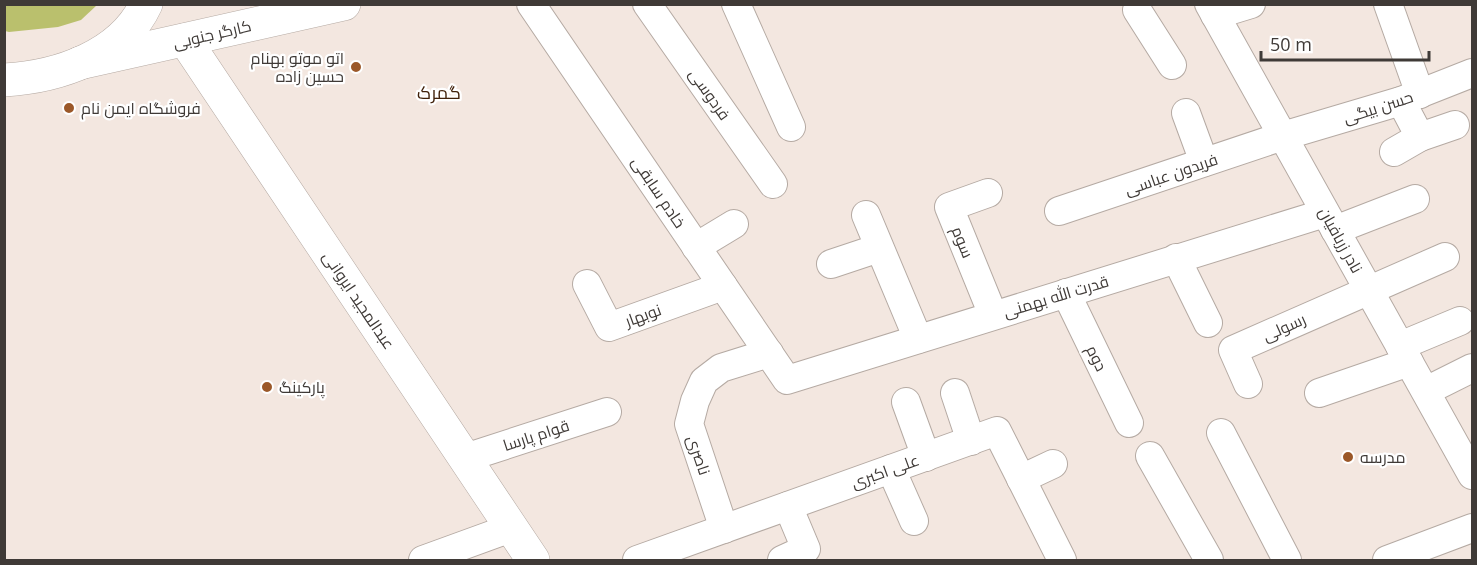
<svg xmlns="http://www.w3.org/2000/svg" width="1477" height="565" viewBox="0 0 1477 565" font-family="'Open Sans',Cairo,sans-serif">
  <style>
    .green { fill: #bac06d }
    .lines { fill: none; stroke-linecap: round; stroke-linejoin: round }
    .minor-casing { stroke: #b5aaa3; stroke-width: 30 }
    .major-casing { stroke: #b5aaa3; stroke-width: 34 }
    .minor { stroke: #fff; stroke-width: 28 }
    .major { stroke: #fff; stroke-width: 33 }
    .poi-dot { fill: #9b5829; stroke: #fff; stroke-width: 2 }
    .labels { text-anchor: middle; dominant-baseline: central; stroke-width: 4.5; stroke-linejoin: round; paint-order: stroke }
    .street-label { font-size: 16px; fill: #3f3a37; stroke: #fff }
    .poi-label { font-size: 16px; fill: #3f3a37; stroke: #fff; text-anchor: start }
    .neighbourhood-label { font-size: 18px; fill: #41210a; stroke: #fff }
  </style>
  <rect width="100%" height="100%" fill="#f3e7e0"/>
  <path class="green" d="M5 4H97V5L81 20 58 27 9 32 5 31Z"/>
  <g class="lines">
    <defs>
      <g id="minor">
        <path d="M531 4 787 380 1325 213"/>
        <path d="M647 4 773 184"/>
        <path d="M736 4 791 127"/>
        <path d="M1209 4 1472 475"/>
        <path d="M1388 4 1420 94"/>
        <path d="M1137 10 1172 65"/>
        <path d="M1215 15 1251 4"/>
        <path d="M1401 101 1420 137 1455 125"/>
        <path d="M1186 113 1204 162"/>
        <path d="M1394 152 1420 137"/>
        <path d="M988 193 949 207 993 315"/>
        <path d="M1059 211 1283 136 1401 101 1472 73"/>
        <path d="M866 215 918 339"/>
        <path d="M1335 230 1415 199"/>
        <path d="M696 247 734 224"/>
        <path d="M1176 258 1208 323"/>
        <path d="M831 264 879 248"/>
        <path d="M587 284 609 327 723 286"/>
        <path d="M1066 293 1129 423"/>
        <path d="M1400 346 1460 321"/>
        <path d="M1248 384 1233 350 1445 257"/>
        <path d="M1426 391 1472 368"/>
        <path d="M955 393 971 441"/>
        <path d="M1319 393 1409 362"/>
        <path d="M906 402 926 457"/>
        <path d="M1221 433 1287 560"/>
        <path d="M1150 456 1209 560"/>
        <path d="M465 458 607 412"/>
        <path d="M891 469 914 521"/>
        <path d="M1021 479 1053 464"/>
        <path d="M724 529 689 424 695 401 704 381 721 368 769 353"/>
        <path d="M423 560 511 528"/>
        <path d="M637 560 997 431 1062 560"/>
        <path d="M782 560 806 549 788 506"/>
        <path d="M1387 560 1472 528"/>
      </g>
      <g id="major">
        <path d="M185 40 533 560"/>
        <path d="M80 63 344 4"/>
        <path d="M4 80C58 77 122 56 146 4"/>
      </g>
    </defs>
    <use href="#minor" class="minor-casing"/>
    <use href="#major" class="major-casing"/>
    <use href="#minor" class="minor"/>
    <use href="#major" class="major"/>
  </g>
  <g class="poi-dot">
    <circle cx="356" cy="67" r="6"/>
    <circle cx="69" cy="108" r="6"/>
    <circle cx="267" cy="387" r="6"/>
    <circle cx="1348" cy="457" r="6"/>
  </g>
  <g class="labels">
    <g class="street-label">
      <text transform="translate(212 34) rotate(-13)">کارگر جنوبی</text>
      <text transform="translate(710 94) rotate(55)">فردوسی</text>
      <text transform="translate(1378 107) rotate(-18)">حسن بیگی</text>
      <text transform="translate(1171 174) rotate(-19)">فریدون عباسی</text>
      <text transform="translate(659 192) rotate(56)">خادم سابقی</text>
      <text transform="translate(1341 240) rotate(61)">نادر زربافیان</text>
      <text transform="translate(963 242) rotate(68)">سوم</text>
      <text transform="translate(1056 296) rotate(-17)">قدرت الله بهمنی</text>
      <text transform="translate(359 300) rotate(56)">عبدالمجید ایروانی</text>
      <text transform="translate(643 315) rotate(-20)">نوبهار</text>
      <text transform="translate(1284 327) rotate(-24)">رسولی</text>
      <text transform="translate(1097 358) rotate(64)">دوم</text>
      <text transform="translate(536 435) rotate(-18)">قوام پارسا</text>
      <text transform="translate(699 455) rotate(71)">ناصری</text>
      <text transform="translate(885 471) rotate(-20)">علی اکبری</text>
    </g>
    <g class="poi-label">
      <text x="344" y="58" text-anchor="end">اتو موتو بهنام<tspan x="344" dy="18">حسین زاده</tspan></text>
      <text x="81" y="108">فروشگاه ایمن نام</text>
      <text x="279" y="387">پارکینگ</text>
      <text x="1360" y="457">مدرسه</text>
    </g>
    <g class="neighbourhood-label">
      <text x="439" y="92">گمرک</text>
    </g>
  </g>
  <rect width="1477" height="565" fill="none" stroke="#3f3a37" stroke-width="12"/>
  <path d="M1261 51v9h168v-9" fill="none" stroke="#3f3a37" stroke-width="3"/>
  <text x="1270" y="51" font-size="18" fill="#3f3a37" stroke="#ffffff" stroke-width="4.5" paint-order="stroke">50 m</text>
</svg>
